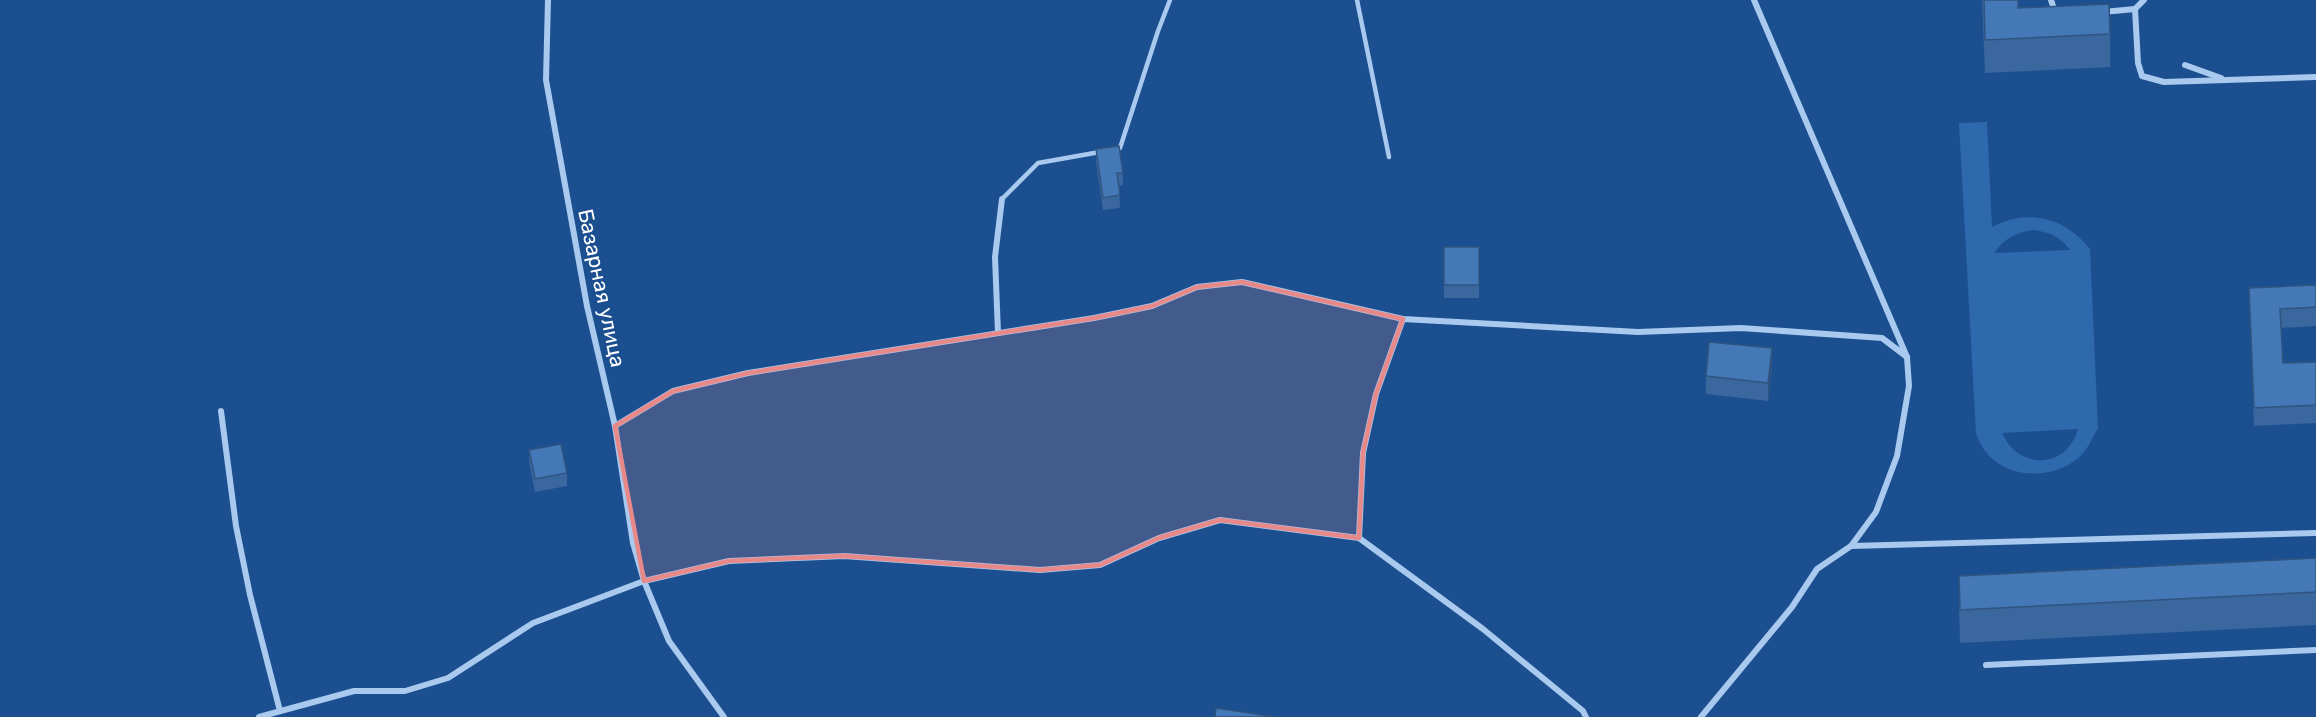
<svg xmlns="http://www.w3.org/2000/svg" width="2316" height="717" viewBox="0 0 2316 717" font-family="Rubik,sans-serif">
  <style>
    .green { fill: #2e69ad; fill-rule: evenodd }
    .lines { fill: none; stroke-linecap: round; stroke-linejoin: round }
    .lane { stroke: #a9c9ee; stroke-width: 4.5 }
    .street { stroke: #a9c9ee; stroke-width: 6 }
    .wall { fill: #3a679d }
    .shaded-wall { fill: #305480 }
    .building { fill: #4478b7; stroke: #305480; stroke-width: 1.5 }
    .marked { fill: #e88989; fill-opacity: 0.2; stroke: #e88989; stroke-width: 4.5; stroke-linejoin: round }
    .labels { text-anchor: middle; dominant-baseline: central; stroke-width: 4.5; stroke-linejoin: round; paint-order: stroke }
    .street-label { font-size: 21px; fill: #fff; stroke: #1b4f8f }
  </style>
  <rect width="100%" height="100%" fill="#1b4f8f"/>
  <path class="green" d="M1987 122 1992 227C2028 208 2065 217 2090 249L2098 428C2092 439 2087 451 2077 459 2052 480 2005 479 1985 451 1981 446 1979 440 1976 434L1959 123ZM2034 230C2049 232 2061 237 2070 250L1994 253C2004 239 2016 232 2034 230ZM2078 429C2067 469 2019 471 2002 433Z"/>
  <g class="lines">
    <g class="lane">
      <path d="M1357 0 1389 157"/>
      <path d="M1114 149 1120 148 1158 31 1170 0"/>
      <path d="M1002 199 1038 163 1100 152"/>
    </g>
    <g class="street">
      <path d="M548 0 546 80 587 306 615 426 633 543 644 581 669 641 724 717"/>
      <path d="M2051 0 2054 9 2057 10"/>
      <path d="M2144 0 2135 9 2138 63 2142 76 2164 82 2316 77"/>
      <path d="M2103 12 2135 9"/>
      <path d="M2185 65 2221 78"/>
      <path d="M998 333 995 257 1002 199"/>
      <path d="M221 411 236 526 250 595 280 711"/>
      <path d="M615 426 673 391 748 373 1094 318 1152 306 1197 287 1242 282 1403 319 1638 332 1741 328 1882 338 1907 357"/>
      <path d="M1359 538 1363 453 1376 394 1403 319"/>
      <path d="M1851 546 2316 533"/>
      <path d="M1986 665 2316 650"/>
      <path d="M259 717 354 691H405L448 678 533 623 644 581 729 561 844 556 1040 570 1100 565 1159 538 1220 520 1359 538 1483 629 1583 711 1586 717"/>
      <path d="M1701 717 1792 607 1817 569 1851 546 1876 512 1897 456 1909 386 1907 357 1754 0"/>
    </g>
  </g>
  <g class="wall">
    <path d="M1982 0H2018V8L2110 34V67L1985 73Z"/>
    <path d="M1096 149 1123 173V185L1119 186 1120 208 1103 210 1096 162Z"/>
    <rect x="1444" y="247" width="35" height="51"/>
    <path d="M2316 285V326L2281 328 2283 363 2316 362V423L2254 426 2249 288Z"/>
    <path d="M1772 367 1768 401 1706 394V376Z"/>
    <path d="M529 450 567 473V486L535 492 529 462Z"/>
    <path d="M2316 558V625L1960 643 1959 609V576Z"/>
  </g>
  <path class="shaded-wall" d="M1772 348V367L1768 401V383Z"/>
  <g class="building">
    <path d="M1984 0H2018V8L2109 4 2110 34 1985 40Z"/>
    <path d="M1119 146 1123 173H1117L1120 195 1103 198 1096 149Z"/>
    <rect x="1444" y="247" width="35" height="38"/>
    <path d="M2316 285V307L2280 309 2283 363 2316 362V405L2254 408 2249 288Z"/>
    <path d="M1709 342 1772 348 1768 383 1706 376Z"/>
    <path d="M561 444 567 473 535 479 529 450Z"/>
    <path d="M2316 558V592L1960 610 1959 576Z"/>
    <path d="M1216 708 1275 717H1215Z"/>
  </g>
  <path class="marked" d="M1242 282 1403 319 1376 394 1363 453 1359 538 1220 520 1159 538 1100 565 1040 570 844 556 729 561 644 581 615 426 673 391 748 373 1094 318 1152 306 1197 287Z"/>
  <g class="labels">
    <g class="street-label">
      <text transform="translate(602 288) rotate(78)">Базарная улица</text>
    </g>
  </g>
</svg>
